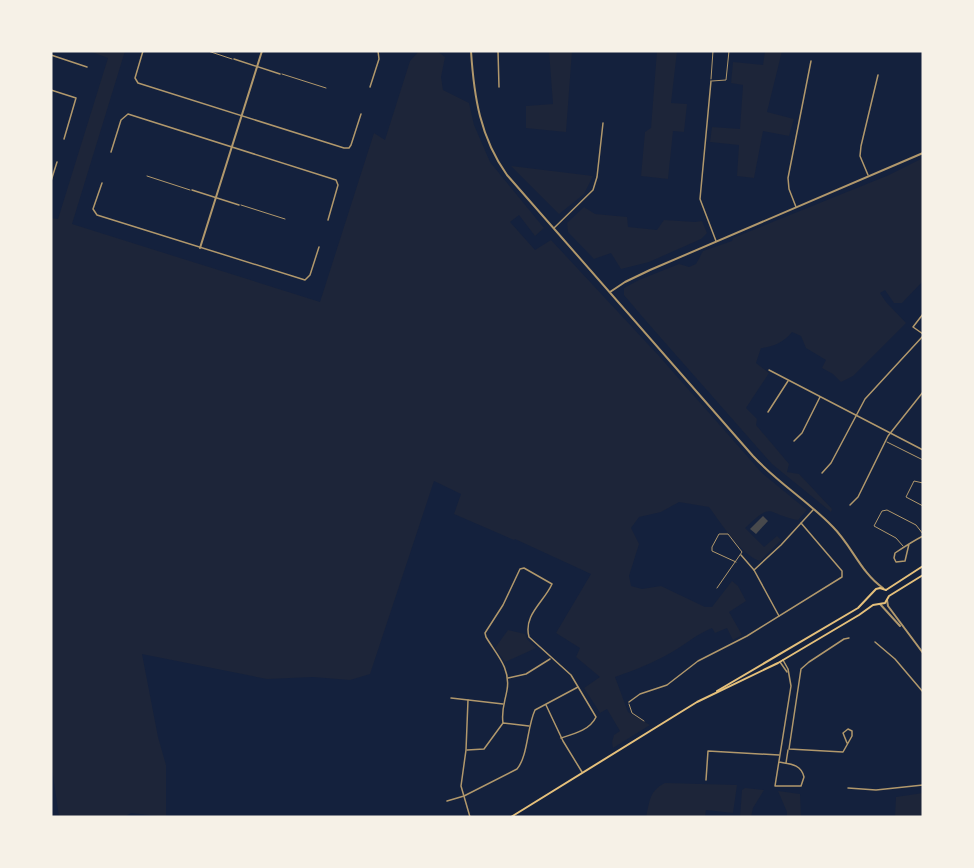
<svg xmlns="http://www.w3.org/2000/svg" width="974" height="868" viewBox="0 0 974 868" font-family="'Source Sans 3',sans-serif">
  <style>
    .green { fill: #1d2539 }
    .building { fill: #48494c }
    .lines { fill: none; stroke-linecap: round; stroke-linejoin: round }
    .service { stroke: #b1986c; stroke-width: 1 }
    .minor { stroke: #b1986c; stroke-width: 1.5 }
    .tertiary { stroke: #b1986c; stroke-width: 2 }
    .secondary { stroke: #e5c07b; stroke-width: 2 }
  </style>
  <rect width="100%" height="100%" fill="#14213d"/>
  <g class="green">
    <path d="M89 51H125L72 224 320 302 374 133 385 140 410 61 419 51H437L445 57 441 77 443 90 469 103 474 125 490 162 544 228 535 236 519 215 510 222 535 250 551 240 659 356 762 473 807 510 798 520C765 514 775 500 745 528L764 547 777 536 781 540 760 561C742 556 720 522 709 507L679 502 661 512 639 517 631 528 639 544 629 576 631 586 642 589 661 586 705 607H712L732 581 738 586 746 601 729 612 742 635 733 640 727 628 715 633 712 628C697 634 686 644 672 652 653 663 635 670 615 677L628 712 650 725 613 748 612 742 614 735 620 731 607 709 600 713 584 688 600 677 576 657 580 648 556 633 591 574 515 539 514 540 454 514 461 494 434 481 370 674 350 680 313 677 267 679 142 654 158 737 166 765V817L131 813 124 817H59L51 761V218L58 219 108 58Z"/>
    <path d="M549 51H572L566 132 526 128V106L553 104Z"/>
    <path d="M657 51H677L671 103 687 104 684 132 673 131 668 179 641 176 645 132 651 128Z"/>
    <path d="M765 51H782L767 112 794 119 789 136 763 131 754 178 737 176 739 145 710 142 712 127 740 129 743 85 731 83 733 62 763 65Z"/>
    <path d="M923 158V281L902 303H894L885 290 880 293 886 302 906 323 853 376 841 382 833 374 822 368 826 360 806 348 801 336 792 332C784 342 773 347 761 348L756 363 769 373 746 408 757 419 756 425 789 464 787 472 799 474 832 509 831 512 772 464 646 321 624 295V288L639 280 679 264 689 267 696 264 703 251 732 241 733 238 889 175Z"/>
    <path d="M511 166 593 176 584 194 559 214Z"/>
    <path d="M584 207 595 214 627 217 628 227 657 230 664 220 695 222 702 221 707 233 701 239 649 262 621 269 611 253 594 259 568 232 567 223Z"/>
    <path d="M508 630 525 634 527 639 536 648 505 662 495 648Z"/>
    <path d="M665 783 737 785 733 813 706 810 705 817H646C650 801 649 791 665 783Z"/>
    <path d="M745 788 764 790 753 808 751 817H740L742 790Z"/>
    <path d="M778 791 800 794 801 817H787V812Z"/>
    <path d="M923 793V817H895L896 797Z"/>
  </g>
  <path class="building" d="M763 516 768 521 756 534 750 529Z"/>
  <g class="lines">
    <g class="service">
      <path d="M208 51 232 59"/>
      <path d="M282 74 326 88"/>
      <path d="M711 79 713 51"/>
      <path d="M712 81 726 80 729 51"/>
      <path d="M147 176 190 190"/>
      <path d="M241 205 285 219"/>
      <path d="M887 442 923 460"/>
      <path d="M923 483 914 481 906 497 923 506"/>
      <path d="M903 546 896 538 874 526 882 511 887 510 916 525 923 534"/>
      <path d="M717 588 742 552 728 534H719L712 547V551L736 562"/>
      <path d="M629 704 632 713 644 721"/>
    </g>
    <g class="minor">
      <path d="M143 51 135 78 138 83 344 148H349L351 145 361 114"/>
      <path d="M498 51 499 87"/>
      <path d="M51 55 87 67"/>
      <path d="M234 59 280 74"/>
      <path d="M711 81 700 199 716 241"/>
      <path d="M370 87 379 59 378 51"/>
      <path d="M51 90 76 98 64 139"/>
      <path d="M111 152 121 120 128 114 336 180 338 185 328 220"/>
      <path d="M868 175 860 156 861 146 878 75"/>
      <path d="M51 181 57 162"/>
      <path d="M102 183 93 209 97 215 305 280 310 275 319 247"/>
      <path d="M192 190 239 205"/>
      <path d="M796 207 789 189 788 178 811 61"/>
      <path d="M554 228 593 190 597 177 603 123"/>
      <path d="M923 314 913 327 923 334"/>
      <path d="M769 370 923 450"/>
      <path d="M768 412 788 381"/>
      <path d="M794 441 802 433 820 397"/>
      <path d="M822 473 831 463 865 399 923 336"/>
      <path d="M850 505 858 497 888 436 923 392"/>
      <path d="M909 544 905 561 896 562 894 558 895 553C904 547 913 541 923 536"/>
      <path d="M741 555 754 570 779 616"/>
      <path d="M754 570 781 545 813 510"/>
      <path d="M875 642 895 659 923 692"/>
      <path d="M780 662 787 672"/>
      <path d="M508 678 526 674 550 659"/>
      <path d="M451 698 503 704"/>
      <path d="M468 700 466 750 461 786 470 817"/>
      <path d="M629 702 640 694 667 685 698 661 747 636 842 577V571L801 523"/>
      <path d="M546 705 563 741 582 772"/>
      <path d="M503 723C501 710 505 702 507 690 511 668 496 654 486 637L485 633 503 605 520 569 524 568 552 584C544 602 523 615 529 637L571 675 596 717C590 730 574 734 561 738"/>
      <path d="M847 743 843 733 848 729 852 731V736L843 752 789 749 801 669 809 662 844 639 849 638"/>
      <path d="M467 750 484 749 503 723 529 726"/>
      <path d="M779 762C790 764 801 764 804 777L801 786H775L791 686 788 669 783 660"/>
      <path d="M786 763 788 750"/>
      <path d="M706 780 708 751 779 755"/>
      <path d="M848 788 876 790 923 785"/>
      <path d="M447 801 464 796 517 769C528 756 527 727 535 710L578 687"/>
    </g>
    <g class="tertiary">
      <path d="M471 51C474 97 480 137 507 175L753 456C778 483 808 501 833 527 852 546 861 573 883 588"/>
      <path d="M200 248 262 51"/>
      <path d="M610 292 625 282 650 270 923 153"/>
      <path d="M887 600 888 606 923 653"/>
      <path d="M880 604 900 626"/>
    </g>
    <g class="secondary">
      <path d="M886 590 923 566"/>
      <path d="M717 691 858 608 876 589 880 588 886 590"/>
      <path d="M511 817 697 702 778 663 859 615 873 605 885 603 889 596 923 575"/>
    </g>
  </g>
  <rect width="974" height="868" fill="none" stroke="#f6f1e7" stroke-width="105"/>
</svg>
